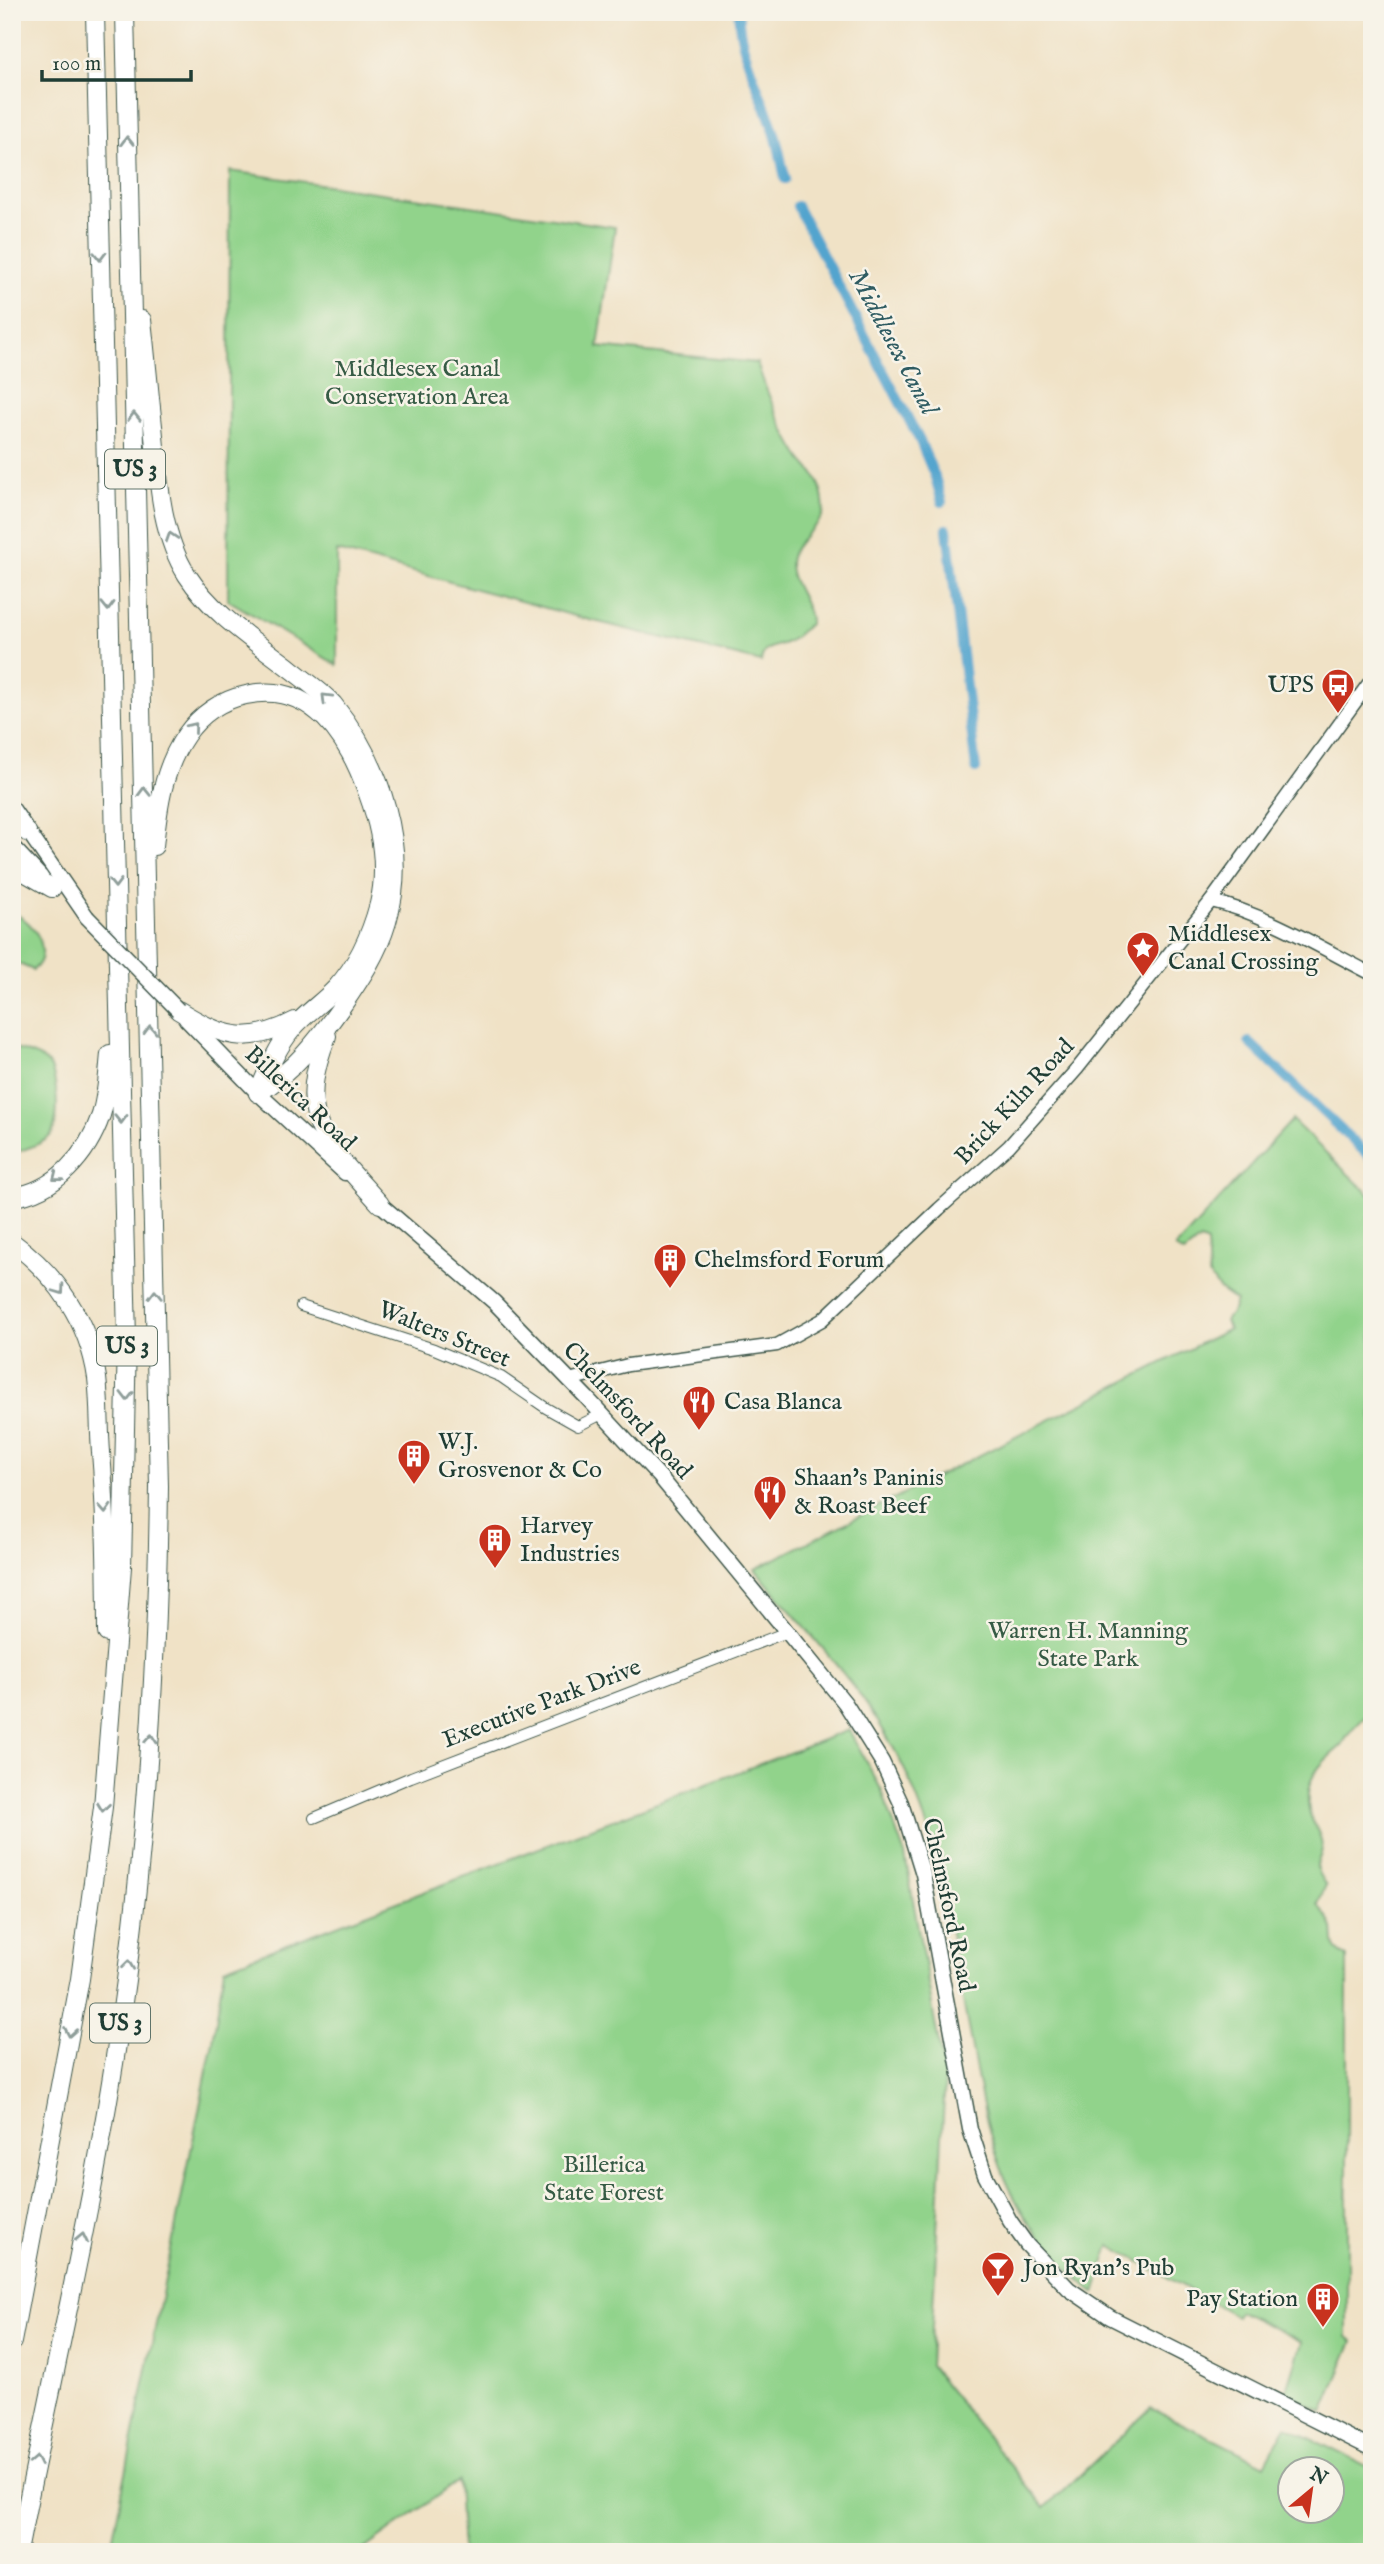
<svg xmlns="http://www.w3.org/2000/svg" width="1384" height="2564" viewBox="0 0 1384 2564" font-family="'IM FELL English',serif">
  <style>
    .green { fill: #91d38b; stroke: #588860; stroke-width: 2; fill-rule: evenodd }
    .lines { fill: none; stroke-linecap: round; stroke-linejoin: round }
    .canal { stroke: #53a4ce; stroke-width: 10 }
    .minor-casing { stroke: #3e564a; stroke-width: 12 }
    .tertiary-casing { stroke: #3e564a; stroke-width: 15 }
    .secondary-casing { stroke: #3e564a; stroke-width: 17 }
    .motorway-casing { stroke: #3e564a; stroke-width: 20 }
    .minor { stroke: #fff; stroke-width: 10 }
    .tertiary { stroke: #fff; stroke-width: 12 }
    .secondary { stroke: #fff; stroke-width: 14 }
    .motorway { stroke: #fff; stroke-width: 18 }
    .secondary-bridge-casing { stroke: #3e564a; stroke-width: 17; stroke-linecap: butt }
    .secondary-bridge { stroke: #fff; stroke-width: 14 }
    .oneway { stroke: #8f9e9a }
    .labels { text-anchor: middle; dominant-baseline: central; stroke-width: 5; stroke-linejoin: round; paint-order: stroke }
    .shield { fill: #f7f3e8; stroke: #60746a; stroke-width: 2 }
    .shield-label { font-size: 23px; font-weight: bold; fill: #1f3d34 }
    .park-label { font-size: 24px; fill: #365b45; stroke: #f7f3e8 }
    .poi-label { font-size: 24px; fill: #1f3d34; stroke: #f7f3e8; text-anchor: start }
    .street-label { font-size: 24px; fill: #1f3d34; stroke: #f7f3e8 }
    .water-label { font-size: 26px; font-style: italic; fill: #2f5c62; stroke: #f7f3e8 }
  </style>
  <rect width="100%" height="100%" fill="#f7f3e8"/>
  <filter id="ink" filterUnits="userSpaceOnUse"><feTurbulence type="fractalNoise" baseFrequency=".0143" numOctaves="2"/><feDisplacementMap in="SourceGraphic" scale="14" xChannelSelector="R" yChannelSelector="G"/><feConvolveMatrix kernelMatrix="1 2 1 2 8 2 1 2 1" color-interpolation-filters="sRGB"/></filter>
  <filter id="wash" filterUnits="userSpaceOnUse"><feTurbulence type="fractalNoise" baseFrequency=".00686" numOctaves="4" result="noise"/><feDisplacementMap in="SourceGraphic" scale="28" xChannelSelector="R" yChannelSelector="G"/><feGaussianBlur stdDeviation="1.57" result="paint"/><feColorMatrix in="noise" values="0 0 0 0 0 0 0 0 0 0 0 0 0 0 0 0 0 1.4 0 .05"/><feComposite in="paint" operator="in"/></filter>
  <g filter="url(#wash)">
    <rect width="100%" height="100%" fill="#f0e2c6"/>
    <g class="green">
      <path d="M230 171 615 227 598 347 757 363C768 396 781 428 800 457 806 466 815 472 819 483 830 521 821 517 799 543 796 547 792 552 791 557 785 580 810 600 810 623 803 629 796 638 787 642 774 648 763 645 761 662L586 619 337 551V665L228 600Z"/>
      <path d="M12 913C33 919 55 953 33 970L12 961Z"/>
      <path d="M12 1048C23 1051 39 1055 48 1063 58 1074 61 1126 49 1137 41 1145 25 1149 14 1153H12Z"/>
      <path d="M1292 1120 1372 1197V1710C1364 1718 1356 1725 1349 1734 1345 1738 1345 1743 1340 1747 1319 1764 1303 1781 1309 1810 1311 1821 1319 1830 1321 1841 1326 1863 1306 1859 1326 1885L1318 1903C1321 1911 1331 1920 1333 1928 1335 1941 1330 1949 1347 1956V2337L1353 2341 1323 2412 1286 2393 1302 2342 1239 2311 1236 2316 1110 2245 1095 2293C1003 2218 990 2149 970 2038 959 1981 950 1923 938 1866 924 1806 900 1751 864 1701 831 1654 791 1613 755 1569L1229 1329 1225 1321 1233 1310 1236 1301 1219 1289 1209 1275 1207 1243 1200 1240 1184 1253 1175 1248Z"/>
      <path d="M849 1730 882 1791 905 1855 945 2078 930 2366 1045 2508 1151 2408 1265 2465 1286 2426 1372 2469V2552H462L458 2481 360 2552H110L213 2041 224 1968ZM1290 2470H1332V2512H1290Z"/>
    </g>
    <g class="lines">
      <g class="canal">
        <path d="M739 12C736 43 764 100 774 131 779 147 782 163 785 179"/>
        <path d="M797 206 920 441 935 477 942 502"/>
        <path d="M947 529 976 769"/>
        <path d="M1249 1042 1372 1159"/>
      </g>
    </g>
  </g>
  <g filter="url(#ink)">
    <g class="lines">
      <defs>
        <g id="minor">
          <path d="M301 1306 434 1349 501 1377 546 1408 578 1426 602 1414"/>
          <path d="M314 1818 411 1777 787 1632"/>
        </g>
        <g id="tertiary">
          <path d="M1211 901C1264 913 1323 949 1372 974"/>
          <path d="M569 1380 628 1365 777 1345 822 1320 939 1209 1009 1146 1077 1069 1211 901 1372 679"/>
        </g>
        <g id="secondary">
          <path d="M12 808 87 917"/>
          <path d="M12 846 41 877"/>
          <path d="M186 1019 258 1093 345 1173"/>
          <path d="M373 1198 494 1302 587 1398 660 1477 779 1622 845 1703 882 1762 901 1803 923 1874 970 2129 985 2175 1010 2221 1027 2245 1069 2289 1110 2317 1372 2449"/>
        </g>
        <g id="motorway">
          <path d="M142 320C146 355 149 391 153 426 158 474 160 533 187 575 213 615 255 641 292 670 306 681 321 691 333 704 381 763 409 848 387 922 378 953 360 980 342 1006 318 1040 294 1071 258 1093"/>
          <path d="M12 823 27 832"/>
          <path d="M154 846C158 808 163 768 186 735 200 715 221 700 246 695 313 680 349 739 368 794 381 829 388 867 379 904 371 934 358 964 336 988 323 1002 306 1013 293 1028 277 1047 268 1070 258 1093"/>
          <path d="M12 870 26 873 52 888"/>
          <path d="M178 1010C222 1037 247 1046 295 1021"/>
          <path d="M327 1036C293 1120 327 1144 380 1204"/>
          <path d="M12 1197C55 1192 88 1154 101 1115 107 1095 108 1074 110 1054"/>
          <path d="M12 1242C57 1275 89 1322 97 1378 100 1403 99 1428 101 1452 106 1513 107 1573 107 1633"/>
          <path d="M12 2342 80 1979 103 1807 122 1567 127 1339 95 12"/>
          <path d="M18 2552C53 2371 97 2192 122 2009 147 1835 157 1661 159 1486L125 12"/>
        </g>
      </defs>
      <use href="#minor" class="minor-casing"/>
      <use href="#tertiary" class="tertiary-casing"/>
      <use href="#secondary" class="secondary-casing"/>
      <use href="#motorway" class="motorway-casing"/>
      <use href="#minor" class="minor"/>
      <use href="#tertiary" class="tertiary"/>
      <use href="#secondary" class="secondary"/>
      <use href="#motorway" class="motorway"/>
      <defs>
        <path id="secondary-bridge" d="M87 917 178 1010"/>
      </defs>
      <use href="#secondary-bridge" class="secondary-bridge-casing"/>
      <use href="#secondary-bridge" class="secondary-bridge"/>
    </g>
    <defs><path id="oneway-chevron" d="M-2-3.5L2.5 0L-2 3.5" fill="none" stroke-width="1.6" stroke-linecap="round" stroke-linejoin="round" transform="scale(1.75)"/></defs>
    <g class="oneway">
      <use href="#oneway-chevron" transform="translate(127 141) rotate(-91)"/>
      <use href="#oneway-chevron" transform="translate(100 256) rotate(89)"/>
      <use href="#oneway-chevron" transform="translate(134 417) rotate(-91)"/>
      <use href="#oneway-chevron" transform="translate(171 537) rotate(-108)"/>
      <use href="#oneway-chevron" transform="translate(108 606) rotate(89)"/>
      <use href="#oneway-chevron" transform="translate(326 698) rotate(-135)"/>
      <use href="#oneway-chevron" transform="translate(193 727) rotate(-50)"/>
      <use href="#oneway-chevron" transform="translate(144 792) rotate(-91)"/>
      <use href="#oneway-chevron" transform="translate(115 883) rotate(89)"/>
      <use href="#oneway-chevron" transform="translate(150 1030) rotate(-92)"/>
      <use href="#oneway-chevron" transform="translate(121 1119) rotate(89)"/>
      <use href="#oneway-chevron" transform="translate(57 1177) rotate(142)"/>
      <use href="#oneway-chevron" transform="translate(60 1290) rotate(54)"/>
      <use href="#oneway-chevron" transform="translate(155 1295) rotate(-91)"/>
      <use href="#oneway-chevron" transform="translate(127 1396) rotate(90)"/>
      <use href="#oneway-chevron" transform="translate(105 1509) rotate(87)"/>
      <use href="#oneway-chevron" transform="translate(151 1739) rotate(-86)"/>
      <use href="#oneway-chevron" transform="translate(103 1807) rotate(97)"/>
      <use href="#oneway-chevron" transform="translate(128 1965) rotate(-83)"/>
      <use href="#oneway-chevron" transform="translate(70 2032) rotate(100)"/>
      <use href="#oneway-chevron" transform="translate(82 2238) rotate(-78)"/>
      <use href="#oneway-chevron" transform="translate(36 2461) rotate(-79)"/>
    </g>
  </g>
  <defs>
    <symbol id="bus-pin" viewBox="-11 -11 22 30"><path d="M0 17L-7.5 6A9.5 9.5 0 1 1 7.5 6Z" fill="#c8321e" stroke="#f7f3e8"/><path d="M-5-6H5V4H4V6H2V4H-2V6H-4V4H-5ZM-3.5-4V0h7V-4ZM-3.5 1.2v1.5H-2V1.2ZM2 1.2v1.5H3.5V1.2Z" fill="#fff"/></symbol>
    <symbol id="sight-pin" viewBox="-11 -11 22 30"><path d="M0 17L-7.5 6A9.5 9.5 0 1 1 7.5 6Z" fill="#c8321e" stroke="#f7f3e8"/><path d="M0-6L1.8-2.2L6-1.7L2.9 1.2L3.7 5.4L0 3.3L-3.7 5.4L-2.9 1.2L-6-1.7L-1.8-2.2Z" fill="#fff"/></symbol>
    <symbol id="building-pin" viewBox="-11 -11 22 30"><path d="M0 17L-7.5 6A9.5 9.5 0 1 1 7.5 6Z" fill="#c8321e" stroke="#f7f3e8"/><path d="M-4-6H4V6H1V3H-1V6H-4ZM-2.5-4.3h1.7v1.8h-1.7ZM.8-4.3h1.7v1.8H.8ZM-2.5-1h1.7V.8h-1.7ZM.8-1h1.7V.8H.8Z" fill="#fff"/></symbol>
    <symbol id="restaurant-pin" viewBox="-11 -11 22 30"><path d="M0 17L-7.5 6A9.5 9.5 0 1 1 7.5 6Z" fill="#c8321e" stroke="#f7f3e8"/><path d="M-5-6h1v4h1v-4h1v4h1v-4h1v5L-1.5 .5V6h-2V.5L-5-1ZM5-6V6H3V1.5H1.5Q1.5-4 5-6Z" fill="#fff"/></symbol>
    <symbol id="bar-pin" viewBox="-11 -11 22 30"><path d="M0 17L-7.5 6A9.5 9.5 0 1 1 7.5 6Z" fill="#c8321e" stroke="#f7f3e8"/><path d="M-6-5H6L.8 .8V4.5H3.5V6h-7V4.5H-.8V.8Z" fill="#fff"/></symbol>
  </defs>
  <g fill-rule="evenodd">
    <use href="#bus-pin" x="1319" y="666" width="38" height="52"/>
    <use href="#sight-pin" x="1124" y="929" width="38" height="52"/>
    <use href="#building-pin" x="651" y="1241" width="38" height="52"/>
    <use href="#restaurant-pin" x="680" y="1383" width="38" height="52"/>
    <use href="#building-pin" x="395" y="1437" width="38" height="52"/>
    <use href="#restaurant-pin" x="751" y="1473" width="38" height="52"/>
    <use href="#building-pin" x="476" y="1521" width="38" height="52"/>
    <use href="#bar-pin" x="979" y="2249" width="38" height="52"/>
    <use href="#building-pin" x="1304" y="2280" width="38" height="52"/>
  </g>
  <g class="labels">
    <g class="shield">
      <rect x="105" y="449.5" width="60" height="39" rx="5"/>
      <rect x="97" y="1326.5" width="60" height="39" rx="5"/>
      <rect x="90" y="2003.5" width="60" height="39" rx="5"/>
    </g>
    <g class="shield-label">
      <text x="135" y="469">US 3</text>
      <text x="127" y="1346">US 3</text>
      <text x="120" y="2023">US 3</text>
    </g>
    <g class="park-label">
      <text x="417" y="369">Middlesex Canal<tspan x="417" dy="28">Conservation Area</tspan></text>
      <text x="1088" y="1631">Warren H. Manning<tspan x="1088" dy="28">State Park</tspan></text>
      <text x="604" y="2165">Billerica<tspan x="604" dy="28">State Forest</tspan></text>
    </g>
    <g class="poi-label">
      <text x="1314" y="685" text-anchor="end">UPS</text>
      <text x="1168" y="934">Middlesex<tspan x="1168" dy="28">Canal Crossing</tspan></text>
      <text x="694" y="1260">Chelmsford Forum</text>
      <text x="724" y="1402">Casa Blanca</text>
      <text x="438" y="1442">W.J.<tspan x="438" dy="28">Grosvenor &amp; Co</tspan></text>
      <text x="794" y="1478">Shaan's Paninis<tspan x="794" dy="28">&amp; Roast Beef</tspan></text>
      <text x="520" y="1526">Harvey<tspan x="520" dy="28">Industries</tspan></text>
      <text x="1023" y="2268">Jon Ryan's Pub</text>
      <text x="1298" y="2299" text-anchor="end">Pay Station</text>
    </g>
    <g class="street-label">
      <text transform="translate(300 1099) rotate(43)">Billerica Road</text>
      <text transform="translate(1015 1102) rotate(-47)">Brick Kiln Road</text>
      <text transform="translate(444 1335) rotate(22)">Walters Street</text>
      <text transform="translate(627 1411) rotate(47)">Chelmsford Road</text>
      <text transform="translate(542 1704) rotate(-21)">Executive Park Drive</text>
      <text transform="translate(948 1905) rotate(78)">Chelmsford Road</text>
    </g>
    <g class="water-label">
      <text transform="translate(893 342) rotate(62)">Middlesex Canal</text>
    </g>
  </g>
  <rect width="1384" height="2564" fill="none" stroke="#f7f3e8" stroke-width="42"/>
  <g transform="translate(1311 2490) rotate(29)"><circle r="33" fill="#f7f3e8" stroke="#a1aaa0" stroke-width="2"/>
  <path d="M0-5L12 26L0 18L-12 26Z" fill="#c8321e"/>
  <text y="-10" font-size="19" font-weight="bold" text-anchor="middle" fill="#1f3d34">N</text>
  </g>
  <path d="M42 70v10h149v-10" fill="none" stroke="#1f3d34" stroke-width="3.5"/>
  <text x="52" y="70" font-size="21" fill="#1f3d34" stroke="#f7f3e8" stroke-width="5" paint-order="stroke">100 m</text>
</svg>
